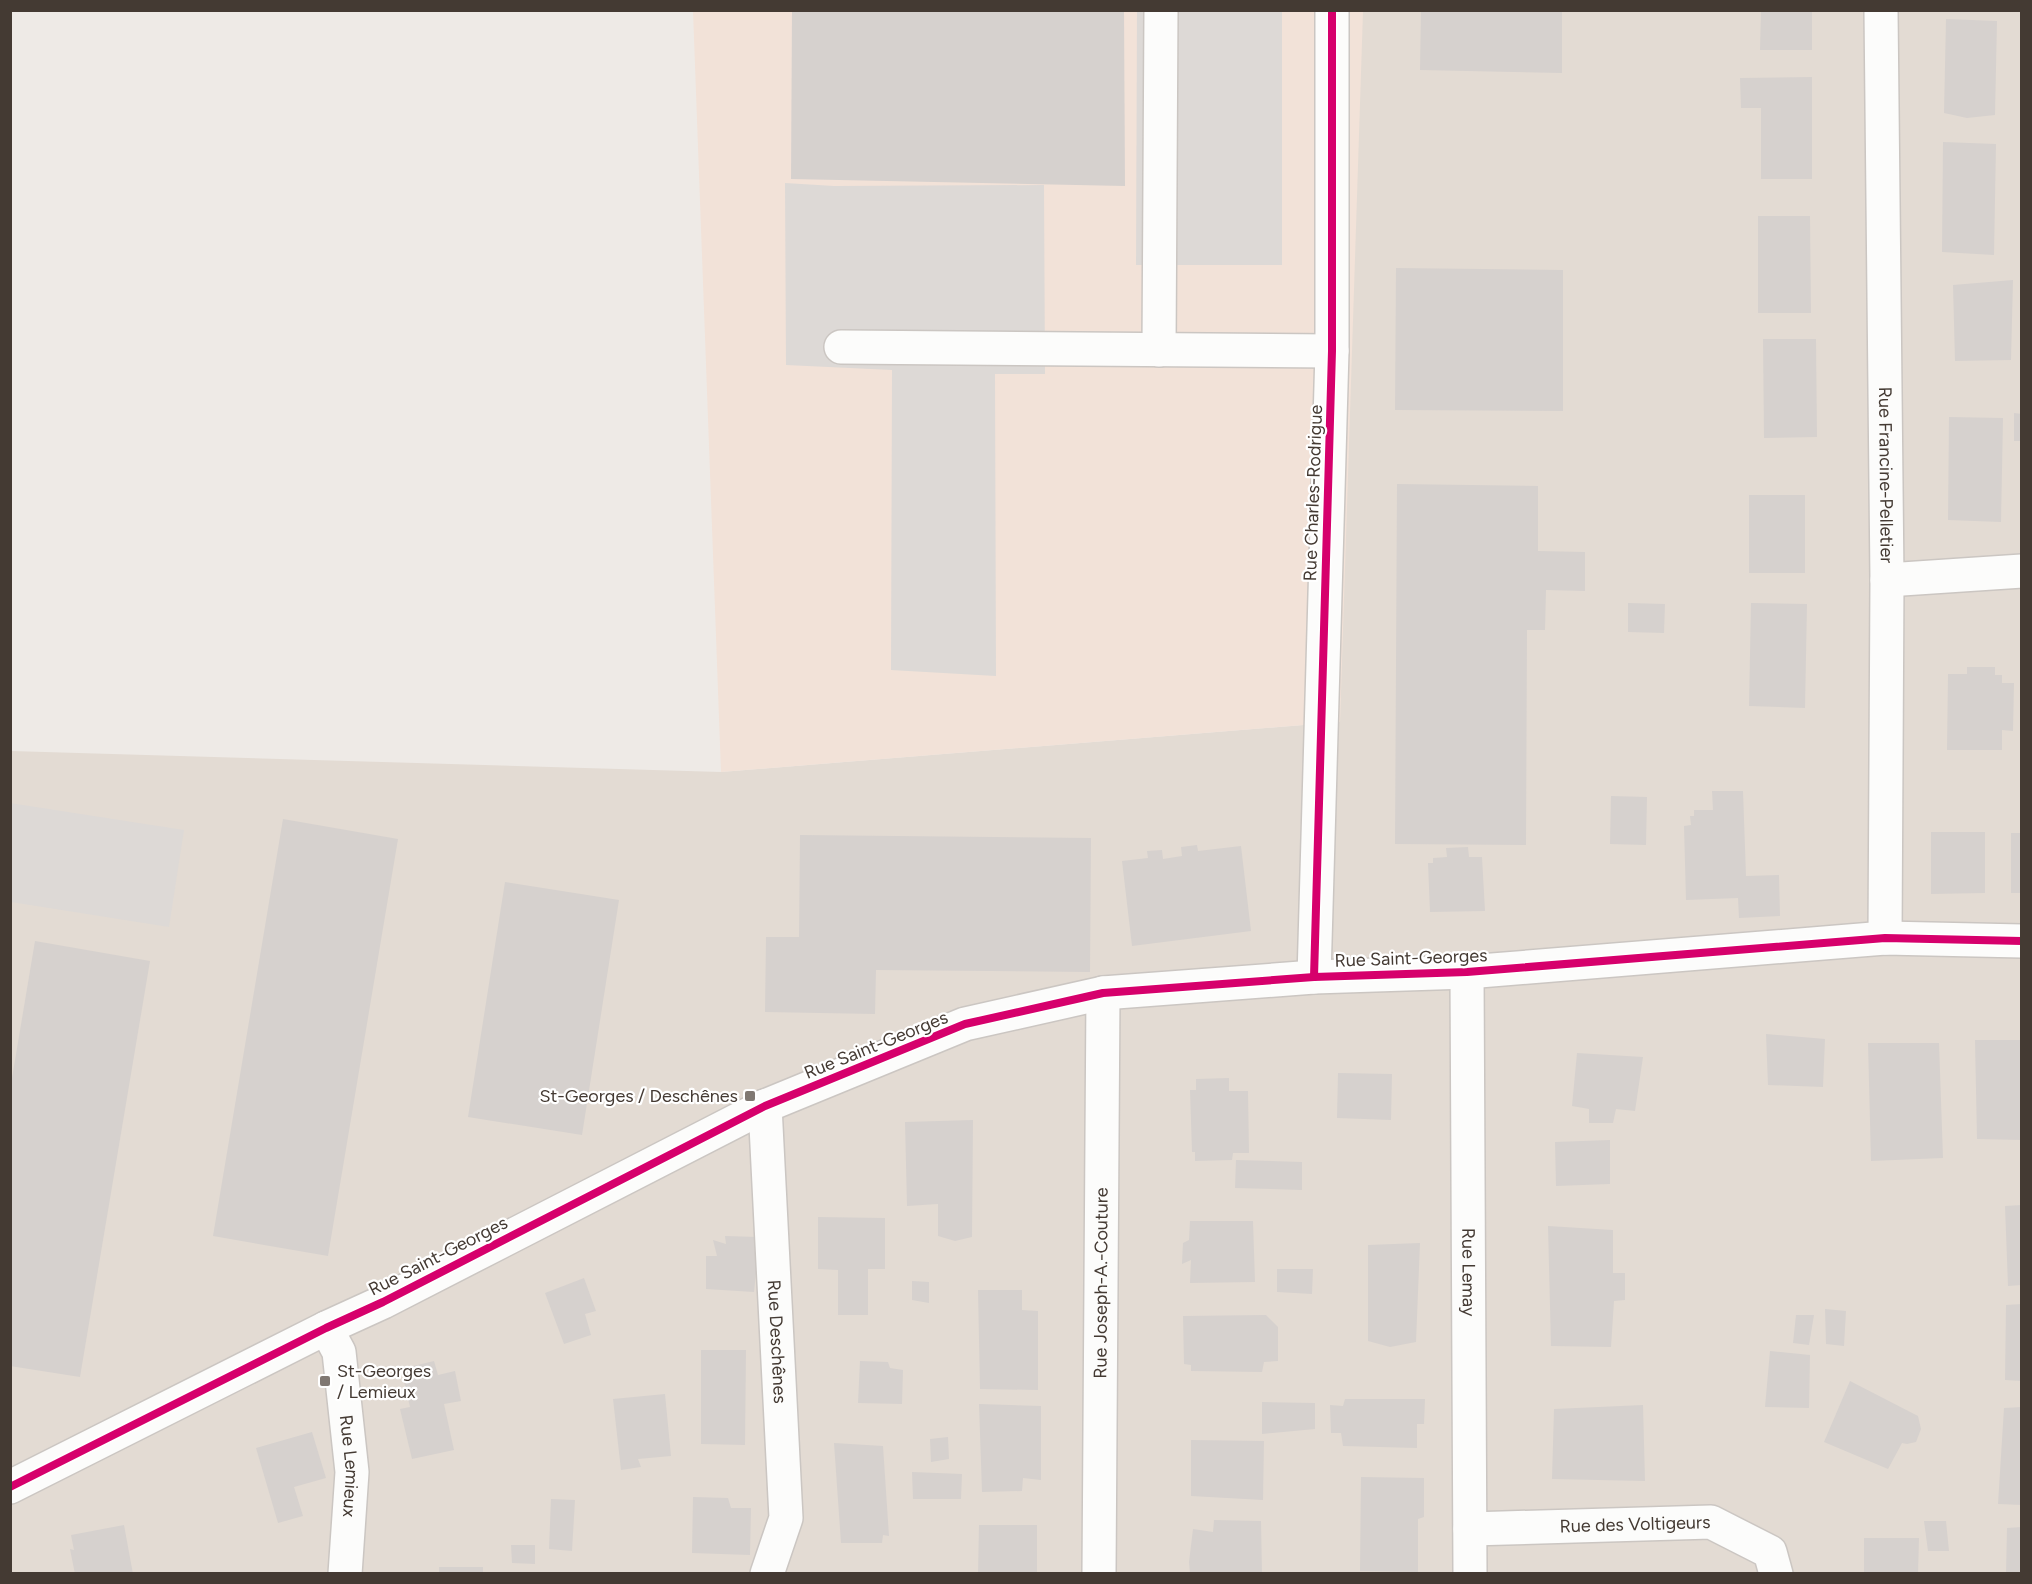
<svg xmlns="http://www.w3.org/2000/svg" width="2032" height="1584" viewBox="0 0 2032 1584" font-family="Figtree,sans-serif">
  <style>
    .residential { fill: #e3dbd3 }
    .commercial { fill: #f2e2d8 }
    .parking { fill: #ddd9d6 }
    .building { fill: #d6d1ce }
    .lines { fill: none; stroke-linecap: round; stroke-linejoin: round }
    .minor-casing { stroke: #cbc6c2; stroke-width: 36 }
    .minor { stroke: #fcfcfb; stroke-width: 33 }
    .cycleway-casing { stroke: #fff; stroke-width: 11 }
    .cycleway { stroke: #d6006c; stroke-width: 8 }
    .poi-dot { fill: #807872; stroke: #fff; stroke-width: 2 }
    .labels { text-anchor: middle; dominant-baseline: central; stroke-width: 4.5; stroke-linejoin: round; paint-order: stroke }
    .street-label { font-size: 18px; fill: #443a33; stroke: #fff }
    .poi-label { font-size: 18px; fill: #443a33; stroke: #fff; text-anchor: end }
  </style>
  <rect width="100%" height="100%" fill="#eeeae6"/>
  <path class="residential" d="M1344 11H2021V1573L11 1574V751L721 772 1340 722Z"/>
  <path class="commercial" d="M693 11H1363L1340 722 721 772Z"/>
  <g class="parking">
    <path d="M1137 11H1282V265H1136Z"/>
    <path d="M785 183 834 186 1044 185 1045 374H995L996 676 891 670 892 370 786 365Z"/>
    <path d="M10 803 184 830 169 927 11 902Z"/>
  </g>
  <g class="building">
    <path d="M792 10H1124L1125 186 791 179Z"/>
    <path d="M1421 10H1562V73L1420 70Z"/>
    <path d="M1761 10H1812V50H1760Z"/>
    <path d="M1946 19 1997 21 1995 115 1967 118 1944 113Z"/>
    <path d="M1812 77V179H1761V108H1741L1740 78Z"/>
    <path d="M1943 142 1996 144 1994 255 1942 252Z"/>
    <path d="M1758 216H1810L1811 313H1758Z"/>
    <path d="M1396 268 1563 270V411L1395 410Z"/>
    <path d="M2013 280 2011 360 1955 361 1953 285Z"/>
    <path d="M1763 339H1816L1817 437 1764 438Z"/>
    <path d="M2014 413 2022 414V441H2014Z"/>
    <path d="M1949 417 2003 418 2001 522 1948 520Z"/>
    <path d="M1397 484 1538 486V551L1585 552V591L1546 590 1545 630H1527L1526 845 1395 844Z"/>
    <rect x="1749" y="495" width="56" height="78"/>
    <path d="M1628 603 1665 604 1664 633 1628 632Z"/>
    <path d="M1751 603 1807 604 1805 708 1749 706Z"/>
    <path d="M1967 667H1995V675H2002V683H2014L2013 731 2002 730V750H1947L1948 674H1967Z"/>
    <path d="M1712 791H1743L1746 876 1779 875 1780 916 1739 918 1738 898 1686 900 1684 826 1691 825 1690 816H1694V810H1713Z"/>
    <path d="M1611 796 1647 797 1646 845 1610 844Z"/>
    <path d="M283 819 398 839 328 1256 213 1236Z"/>
    <path d="M1931 832H1985V893L1931 894Z"/>
    <rect x="2011" y="833" width="11" height="60"/>
    <path d="M800 835 1091 838 1090 972 876 970 875 1014 765 1012 766 937H799Z"/>
    <path d="M1197 845 1198 851 1241 846 1251 931 1132 946 1122 861 1148 858 1147 851 1162 850 1163 859 1182 856 1181 847Z"/>
    <path d="M1468 847 1469 857H1482L1485 911 1430 912 1428 863H1433V858L1447 857 1446 848Z"/>
    <path d="M505 882 619 900 582 1135 468 1117Z"/>
    <path d="M35 941 150 961 80 1377 10 1366V1090Z"/>
    <path d="M1766 1034 1825 1039 1823 1087 1768 1085Z"/>
    <path d="M1975 1040H2022V1140L1977 1139Z"/>
    <path d="M1868 1043H1939L1943 1158 1871 1161Z"/>
    <path d="M1577 1053 1643 1057 1635 1111 1616 1109 1613 1123H1589V1109L1572 1106Z"/>
    <path d="M1338 1073 1392 1074 1391 1120 1337 1118Z"/>
    <path d="M1229 1078V1091H1248L1249 1153H1233L1232 1160 1195 1161V1152H1192L1190 1090H1196V1079Z"/>
    <path d="M973 1120 972 1237 955 1241 938 1236V1204L907 1206 905 1122Z"/>
    <path d="M1610 1140V1184L1556 1186 1555 1142Z"/>
    <path d="M1236 1160 1302 1162V1190L1235 1188Z"/>
    <path d="M2022 1205V1285L2008 1286 2005 1206Z"/>
    <path d="M818 1217 885 1218V1269H868V1315H838V1270L818 1269Z"/>
    <path d="M1190 1221H1253L1255 1282 1190 1283 1191 1260 1182 1264 1183 1243 1189 1240Z"/>
    <path d="M1548 1226 1613 1230V1273H1625V1300L1614 1301 1611 1347 1551 1346Z"/>
    <path d="M725 1236 758 1237 765 1274 756 1273 754 1292 706 1289V1256H717L713 1240 726 1244Z"/>
    <path d="M1420 1243 1416 1342 1390 1347 1368 1341V1245Z"/>
    <path d="M1277 1269H1313L1312 1294 1277 1292Z"/>
    <path d="M584 1278 596 1311 585 1314 591 1335 564 1344 545 1293Z"/>
    <path d="M912 1281 929 1282V1303L912 1300Z"/>
    <path d="M978 1290H1022V1310L1038 1311V1390L980 1389Z"/>
    <path d="M2022 1304V1381L2005 1380 2006 1305Z"/>
    <path d="M1825 1309 1846 1311 1844 1346 1826 1344Z"/>
    <path d="M1266 1315 1278 1327V1361L1264 1362 1262 1372 1191 1371V1365L1184 1364 1183 1316Z"/>
    <path d="M1796 1315H1814L1809 1345 1793 1343Z"/>
    <path d="M701 1350H746L745 1445 701 1444Z"/>
    <path d="M1770 1351 1810 1355 1809 1408 1765 1407Z"/>
    <path d="M434 1361 438 1375 455 1371 461 1401 444 1404 454 1450 412 1459 400 1409 410 1407 401 1369Z"/>
    <path d="M860 1361 888 1362 890 1368 903 1370 902 1404 858 1403Z"/>
    <path d="M1850 1381 1918 1416 1921 1429 1916 1442 1907 1444 1902 1443 1888 1469 1824 1442Z"/>
    <path d="M665 1394 671 1456 638 1459 641 1467 621 1470 613 1399Z"/>
    <path d="M1345 1399H1425L1424 1424H1417V1448L1343 1446 1341 1433H1331L1330 1405 1343 1406Z"/>
    <path d="M1262 1402 1315 1403V1429L1262 1434Z"/>
    <path d="M979 1404 1041 1406V1480L1023 1478 1022 1491 982 1492Z"/>
    <path d="M1643 1405 1645 1481 1552 1479 1554 1409Z"/>
    <path d="M2022 1407V1505L1998 1504 2004 1408Z"/>
    <path d="M312 1432 326 1478 294 1487 303 1516 278 1523 256 1448Z"/>
    <path d="M948 1437 949 1459 931 1462 930 1439Z"/>
    <path d="M1191 1440 1264 1441 1263 1500 1191 1496Z"/>
    <path d="M834 1443 883 1446 889 1536 883 1535 882 1543H841Z"/>
    <path d="M912 1472 962 1474 961 1499H913Z"/>
    <path d="M1361 1477 1424 1478V1517L1418 1519V1572L1360 1571Z"/>
    <path d="M693 1497 728 1498 731 1508H751L750 1555 692 1553Z"/>
    <path d="M551 1499 575 1500 572 1551 549 1549Z"/>
    <path d="M1214 1520 1261 1521 1262 1574H1190L1189 1562 1193 1529 1213 1532Z"/>
    <path d="M1924 1521H1946L1949 1551H1928Z"/>
    <path d="M124 1525 133 1574H75L70 1549 74 1550 71 1535Z"/>
    <path d="M979 1525H1037V1574H978Z"/>
    <path d="M2022 1527V1574H2006L2007 1528Z"/>
    <path d="M1864 1538H1919L1918 1574H1864Z"/>
    <path d="M511 1545H535V1564L512 1563Z"/>
    <rect x="439" y="1567" width="44" height="7"/>
  </g>
  <g class="lines">
    <defs>
      <g id="minor">
        <path id="s1" d="M1881 10 1887 580 1885 938"/>
        <path d="M841 347 1332 351"/>
        <path d="M1159 350 1161 10"/>
        <path d="M1887 580 2022 571"/>
        <path id="s2" d="M1467 972 1470 1574"/>
        <path d="M1314 977 1332 351V10"/>
        <path id="s3" d="M765 1106 786 1518 767 1574"/>
        <path id="s4" d="M326 1328 339 1352 352 1472 345 1574"/>
        <path d="M10 1487 326 1328 383 1302 765 1106 965 1024 1103 993 1314 977 1467 972 1885 938 2022 941"/>
        <path id="s5" d="M1470 1529 1711 1522 1770 1552 1776 1574"/>
        <path id="s6" d="M1099 1574 1103 993"/>
      </g>
    </defs>
    <use href="#minor" class="minor-casing"/>
    <use href="#minor" class="minor"/>
    <defs>
      <g id="cycleway">
        <path d="M1314 977 1332 351V10"/>
        <path d="M10 1487 326 1328 383 1302 765 1106 965 1024 1103 993 1314 977 1467 972 1885 938 2022 941"/>
      </g>
    </defs>
    <use href="#cycleway" class="cycleway-casing"/>
    <use href="#cycleway" class="cycleway"/>
  </g>
  <g class="poi-dot">
    <rect x="744" y="1090" width="12" height="12" rx="3"/>
    <rect x="319" y="1375" width="12" height="12" rx="3"/>
  </g>
  <g class="labels">
    <g class="street-label">
      <text stroke="none"><textPath href="#s1" startOffset="465">Rue Francine-Pelletier</textPath></text>
      <text transform="translate(1313 493) rotate(-88)">Rue Charles-Rodrigue</text>
      <text transform="translate(1411 958) rotate(-2)">Rue Saint-Georges</text>
      <text transform="translate(876 1045) rotate(-22)">Rue Saint-Georges</text>
      <text transform="translate(438 1256) rotate(-27)">Rue Saint-Georges</text>
      <text stroke="none"><textPath href="#s2" startOffset="300">Rue Lemay</textPath></text>
      <text stroke="none"><textPath href="#s6" startOffset="291">Rue Joseph-A.-Couture</textPath></text>
      <text stroke="none"><textPath href="#s3" startOffset="236">Rue Deschênes</textPath></text>
      <text stroke="none"><textPath href="#s4" startOffset="142">Rue Lemieux</textPath></text>
      <text stroke="none"><textPath href="#s5" startOffset="165">Rue des Voltigeurs</textPath></text>
    </g>
    <g class="poi-label">
      <text x="738" y="1096">St-Georges / Deschênes</text>
      <text x="337" y="1371" text-anchor="start">St-Georges<tspan x="337" dy="21">/ Lemieux</tspan></text>
    </g>
  </g>
  <rect width="2032" height="1584" fill="none" stroke="#443a33" stroke-width="24"/>
</svg>
